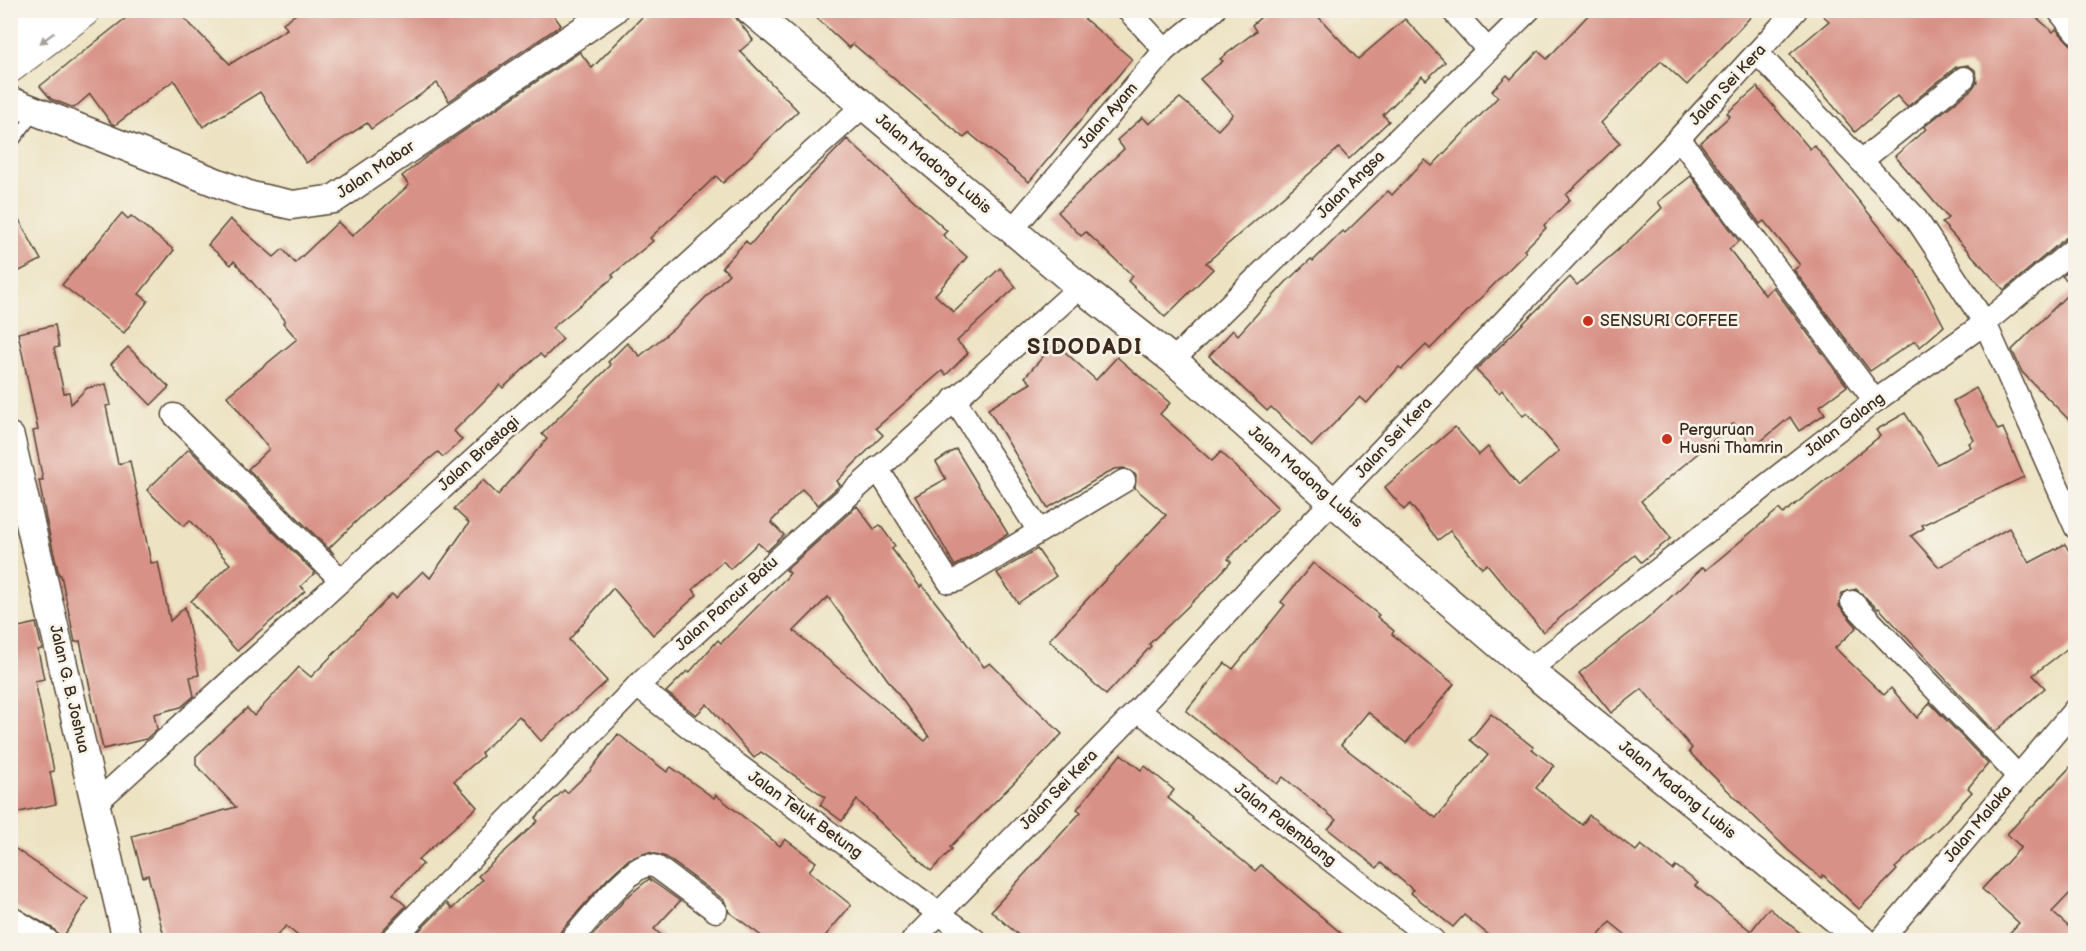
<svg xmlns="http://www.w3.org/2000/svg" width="2086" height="951" viewBox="0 0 2086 951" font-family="'Balsamiq Sans',sans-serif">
  <rect width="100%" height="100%" fill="#f7f3e8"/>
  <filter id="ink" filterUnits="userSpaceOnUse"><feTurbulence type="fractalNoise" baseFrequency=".0167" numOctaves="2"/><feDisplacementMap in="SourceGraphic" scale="12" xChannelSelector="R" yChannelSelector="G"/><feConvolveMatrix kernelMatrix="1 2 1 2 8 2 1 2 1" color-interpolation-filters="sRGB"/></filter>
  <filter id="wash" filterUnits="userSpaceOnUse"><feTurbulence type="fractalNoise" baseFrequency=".008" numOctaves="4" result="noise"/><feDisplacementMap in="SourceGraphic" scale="24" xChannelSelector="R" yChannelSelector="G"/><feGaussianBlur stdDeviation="1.35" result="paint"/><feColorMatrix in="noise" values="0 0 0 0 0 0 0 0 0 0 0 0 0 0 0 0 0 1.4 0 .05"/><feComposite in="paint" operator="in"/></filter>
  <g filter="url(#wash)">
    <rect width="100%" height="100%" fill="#ede3c3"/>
    <g id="blocks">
      <g fill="#d89186" fill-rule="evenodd">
        <path d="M136,10H176L230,64L287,29L283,23L302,10H550L561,25L449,101L437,83L371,129L367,123L306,163L260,92L203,127L174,80L115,125L111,123L90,94L74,108L51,99L40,86Z"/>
        <path d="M649,10H730L753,40L740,51L798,111L723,183L716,176L650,238L653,241L612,275L614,277L552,328L563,339L544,358L540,354L503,388L500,385L454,431L462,440L443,457L438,452L369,509L329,548L334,554L248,469L269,449L227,396L297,339L283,323L285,320L234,261L231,265L208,245L230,219L274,257L283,249L295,263L338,222L352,236L409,185L402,176L427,156L580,52L592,68Z"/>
        <path d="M808,10H1074L1132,59L1029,182L969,133L964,138L853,44L849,48Z"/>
        <path d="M1269,10H1312L1358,59L1405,19L1445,62L1426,80L1422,76L1383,115L1389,121L1349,159L1339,148L1206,263L1213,269L1165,317L1128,281L1133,276L1086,232L1081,236L1058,212L1124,149L1117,140L1143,117L1149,124L1180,98L1218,130L1233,114L1200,79L1223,61L1220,59L1256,31L1252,25Z"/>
        <path d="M1593,10H1757L1687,85L1661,61L1601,123L1620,143L1566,195L1570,200L1544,225L1546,228L1524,250L1526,252L1430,349L1426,345L1402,369L1399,367L1367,403L1360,397L1312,446L1271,407L1267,411L1209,356L1233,330L1238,335L1286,282L1311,259L1313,261L1343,231L1345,233L1388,191L1392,195L1425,160L1432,166L1498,97L1492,91L1507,75L1511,79L1538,51L1547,59Z"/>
        <path d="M1817,10H2028L2053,32L2056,29L2076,50V234L2067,237L2004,290L1942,223L1948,218L1895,156L1926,129L1924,127L1972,89L1977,82L1975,70L1968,65L1956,67L1907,107L1897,96L1855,132L1790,54L1829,21Z"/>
        <path d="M1757,87L1810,149L1814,145L1915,271L1944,326L1920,347L1915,341L1870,371L1794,270L1800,265L1764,221L1760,224L1700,143L1730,116L1727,113Z"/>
        <path d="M847,139L947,231L943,235L967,257L935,295L954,312L1000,268L1016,287L957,341L968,353L946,375L942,371L876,428L883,435L837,481L840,485L818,505L802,489L771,522L784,535L767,551L758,543L730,569L723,561L693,589L697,595L653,635L613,588L569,640L607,681L541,741L519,716L481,753L483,756L454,781L477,807L418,860L423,864L393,894L406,906L382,931L379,940H303L286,926L273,940H165L148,875L143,877L132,836L236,807L196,765V756L247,708L254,716L299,667L311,677L392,594L396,598L423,571L430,578L469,523L454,509L483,480L498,495L547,439L542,434L611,365L608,362L627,343L640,356L677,326L729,274L722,267L746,241L750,245L802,185Z"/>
        <path d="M1691,176L1739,241L1729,249L1765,295L1773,287L1847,386L1820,406L1825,414L1799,431L1790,417L1754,447L1734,423L1641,501L1671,538L1641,562L1635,555L1543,632L1487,564L1482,568L1450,531L1438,540L1410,504L1404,510L1385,487L1455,427L1479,455L1488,447L1519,486L1559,451L1527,413L1523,416L1502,390L1499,393L1476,370L1570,277L1577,285L1628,241L1662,208L1658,202Z"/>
        <path d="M10,203L41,260L10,276Z"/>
        <path d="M122,213L128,219L131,216L174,250L139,294L148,301L124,333L62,285Z"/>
        <path d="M2076,265V427L2022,372L2012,350L2075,287L2062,276Z"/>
        <path d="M55,325L59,347L54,348L64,393L69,392L71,404L87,388L106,384L111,405L106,406L118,464L130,461L151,563L158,562L170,621L185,607L199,675L190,677L194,696L181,707L154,714L157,729L146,739L103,749L80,641L75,642L61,575H59L46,519L39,480H43L33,431L38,430L18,333Z"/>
        <path d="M1055,343L1096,380L1117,357L1170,403L1160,414L1212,461L1221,452L1278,508L1228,559L1231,562L1207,588L1149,644L1151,646L1106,695L1049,640L1166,515L1135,488L1136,475L1124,468L1114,469L1048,508L988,409L1031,383L1025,377Z"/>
        <path d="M128,347L169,387L151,405L111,364Z"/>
        <path d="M1976,388L1998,430L2003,428L2024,477L1922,525L1924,528L1911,536L1939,567L2009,528L2029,563L2065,544L2076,564V642L2033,675L2045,688L1995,732L1879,608L1878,609L1856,589L1842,593L1839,606L1857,627L1835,648L1884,695L1891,688L1917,718L1930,703L1988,764L1968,788L1972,792L1942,825L1895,868L1897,870L1859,909L1823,875L1821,878L1788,850L1689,752L1692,748L1642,689L1611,713L1579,673L1645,621L1703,567L1706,570L1779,509L1783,514L1880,436L1876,430L1905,413L1937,464L1971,447L1969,443L1974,440L1953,401Z"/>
        <path d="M189,449L315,573L301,586L305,591L237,651L191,601L230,564L190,520L184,526L147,490Z"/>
        <path d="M956,449L1008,534L955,566L915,496L946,479L936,462Z"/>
        <path d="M857,506L874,529L880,525L895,546L892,549L920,587L922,585L941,609L984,667L990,663L1062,734L950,847L952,849L931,871L857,800L842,821L820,805L825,797L761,752L754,758L707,704L696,715L666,692L687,671L689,673L718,640L721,643L787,577L790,573L786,570ZM828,597L929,737L925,741L794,631Z"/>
        <path d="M1037,549L1056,576L1018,603L997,573Z"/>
        <path d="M1313,563L1379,615L1377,617L1394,631L1392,634L1454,684L1406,743L1368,712L1341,745L1436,818L1488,755L1470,740L1491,714L1533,747L1532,749L1554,766L1536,788L1582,825L1589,815L1636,851L1641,845L1673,870L1676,866L1698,883L1695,886L1751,931L1769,908L1809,940H1632L1610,922L1595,940H1495L1464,915L1453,927L1411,893L1413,890L1381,863L1377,868L1328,829L1336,820L1283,777L1277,784L1186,711L1225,663L1233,669L1285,605L1281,602Z"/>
        <path d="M36,623L42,649L38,650L44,679L35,681L54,771L50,772L56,804L10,814V629Z"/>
        <path d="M618,734L667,772L671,767L714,798L716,795L780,846L785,839L816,862L809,871L851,905L822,940H767L729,912L724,900L666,857L649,852L629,859L608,878L561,931L558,940H410L447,903L452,909L482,880L478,876L538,821L535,818L564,790L567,793L590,771Z"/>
        <path d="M1121,754L1141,770L1145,766L1174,790L1168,798L1193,818L1192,819L1255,871L1261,865L1349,940H1024L991,911L1081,812L1077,809Z"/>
        <path d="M2076,761V887L2052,912L2076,933V940H2003L2019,923L1982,889L2021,847L2007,834Z"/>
        <path d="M10,845L88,899L61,940L54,929L10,904Z"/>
        <path d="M649,879L680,901L654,929L667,940H589L627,897Z"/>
      </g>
    </g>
  </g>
  <g filter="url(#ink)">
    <use href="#blocks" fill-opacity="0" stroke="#564637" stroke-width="1.5"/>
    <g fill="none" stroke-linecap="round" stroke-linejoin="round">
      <defs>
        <path id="service" d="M10,146L35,113"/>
        <g id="minor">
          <path d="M1128,10L1165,50"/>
          <path d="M1452,10L1488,50"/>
          <path d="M2058,10L2076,32"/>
          <path d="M1757,53L1915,217L1985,323L2076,528"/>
          <path d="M1679,138L1875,401"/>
          <path d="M1861,161L1964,78"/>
          <path d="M1012,230L1165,50L1214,10"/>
          <path d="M1173,360L1529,10"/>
          <path d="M954,399L1039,531"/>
          <path d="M174,415L341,580"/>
          <path d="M877,468L949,582L958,580L1124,481"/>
          <path d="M1852,602L2018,776"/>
          <path d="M1529,670L1875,401L1985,323L2076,247"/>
          <path d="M637,686L735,763L975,940"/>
          <path d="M1138,710L1433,940"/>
          <path d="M96,803L863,106"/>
          <path d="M10,917L47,940"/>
          <path d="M392,940L637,686L1080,287"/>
          <path d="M571,940C585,925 627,870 645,866C649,865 654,866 658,868L716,911"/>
          <path d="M913,940L1138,710L1260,577L1679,138L1796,10"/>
          <path d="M1881,940L2076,708"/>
        </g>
        <g id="tertiary">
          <path d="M750,10L1080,287L1173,360L1333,502L1529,670L1862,940"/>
          <path d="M10,101L251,196L292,205L334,199L613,10"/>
          <path d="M10,437L127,940"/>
        </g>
        <g id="primary">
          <path d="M10,34L42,10"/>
          <path d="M10,66L84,10"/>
        </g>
      </defs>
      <use href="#service" stroke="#564637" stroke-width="13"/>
      <use href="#minor" stroke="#564637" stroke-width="25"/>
      <use href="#tertiary" stroke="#564637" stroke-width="31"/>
      <use href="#primary" stroke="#564637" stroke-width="35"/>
      <use href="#service" stroke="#fff" stroke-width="10"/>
      <use href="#minor" stroke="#fff" stroke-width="22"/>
      <use href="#tertiary" stroke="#fff" stroke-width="28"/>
      <use href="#primary" stroke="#fff" stroke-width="33"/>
    </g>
    <defs><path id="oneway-solid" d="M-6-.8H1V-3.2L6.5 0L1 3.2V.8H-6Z" transform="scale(1.5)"/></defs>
    <use fill="#a79f9a" href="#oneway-solid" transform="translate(47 38) rotate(143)"/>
  </g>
  <g fill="#c8321e" stroke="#f7f3e8" stroke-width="2">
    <circle cx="1588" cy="321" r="6"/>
    <circle cx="1667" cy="439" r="6"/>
  </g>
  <g text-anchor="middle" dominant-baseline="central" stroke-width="5" stroke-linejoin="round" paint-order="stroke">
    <g font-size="16" fill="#3b2a1e" stroke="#f7f3e8">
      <text transform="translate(1728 85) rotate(-47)">Jalan Sei Kera</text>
      <text transform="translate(1108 116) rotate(-49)">Jalan Ayam</text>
      <text transform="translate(933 164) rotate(40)">Jalan Madong Lubis</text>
      <text transform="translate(376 170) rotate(-34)">Jalan Mabar</text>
      <text transform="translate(1351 185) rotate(-45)">Jalan Angsa</text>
      <text transform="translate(1845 425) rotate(-37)">Jalan Galang</text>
      <text transform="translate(1394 438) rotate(-47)">Jalan Sei Kera</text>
      <text transform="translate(479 454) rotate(-42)">Jalan Brastagi</text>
      <text transform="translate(1305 477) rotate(41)">Jalan Madong Lubis</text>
      <text transform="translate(727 604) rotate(-42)">Jalan Pancur Batu</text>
      <text transform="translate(69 689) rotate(77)">Jalan G. B. Joshua</text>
      <text transform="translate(1059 790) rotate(-46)">Jalan Sei Kera</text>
      <text transform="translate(1677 790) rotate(39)">Jalan Madong Lubis</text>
      <text transform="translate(805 815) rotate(36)">Jalan Teluk Betung</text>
      <text transform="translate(1978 824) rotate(-50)">Jalan Malaka</text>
      <text transform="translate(1285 825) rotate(38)">Jalan Palembang</text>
    </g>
    <g font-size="16" fill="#3b2a1e" stroke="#f7f3e8" text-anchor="start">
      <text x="1600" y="321">SENSURI COFFEE</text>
      <text x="1679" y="430">Perguruan<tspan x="1679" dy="18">Husni Thamrin</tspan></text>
    </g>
    <g font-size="22" font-weight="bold" letter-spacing="1.5" fill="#3b2a1e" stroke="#f7f3e8">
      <text x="1085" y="347">SIDODADI</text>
    </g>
  </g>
  <rect width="2086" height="951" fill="none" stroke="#f7f3e8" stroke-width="36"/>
</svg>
